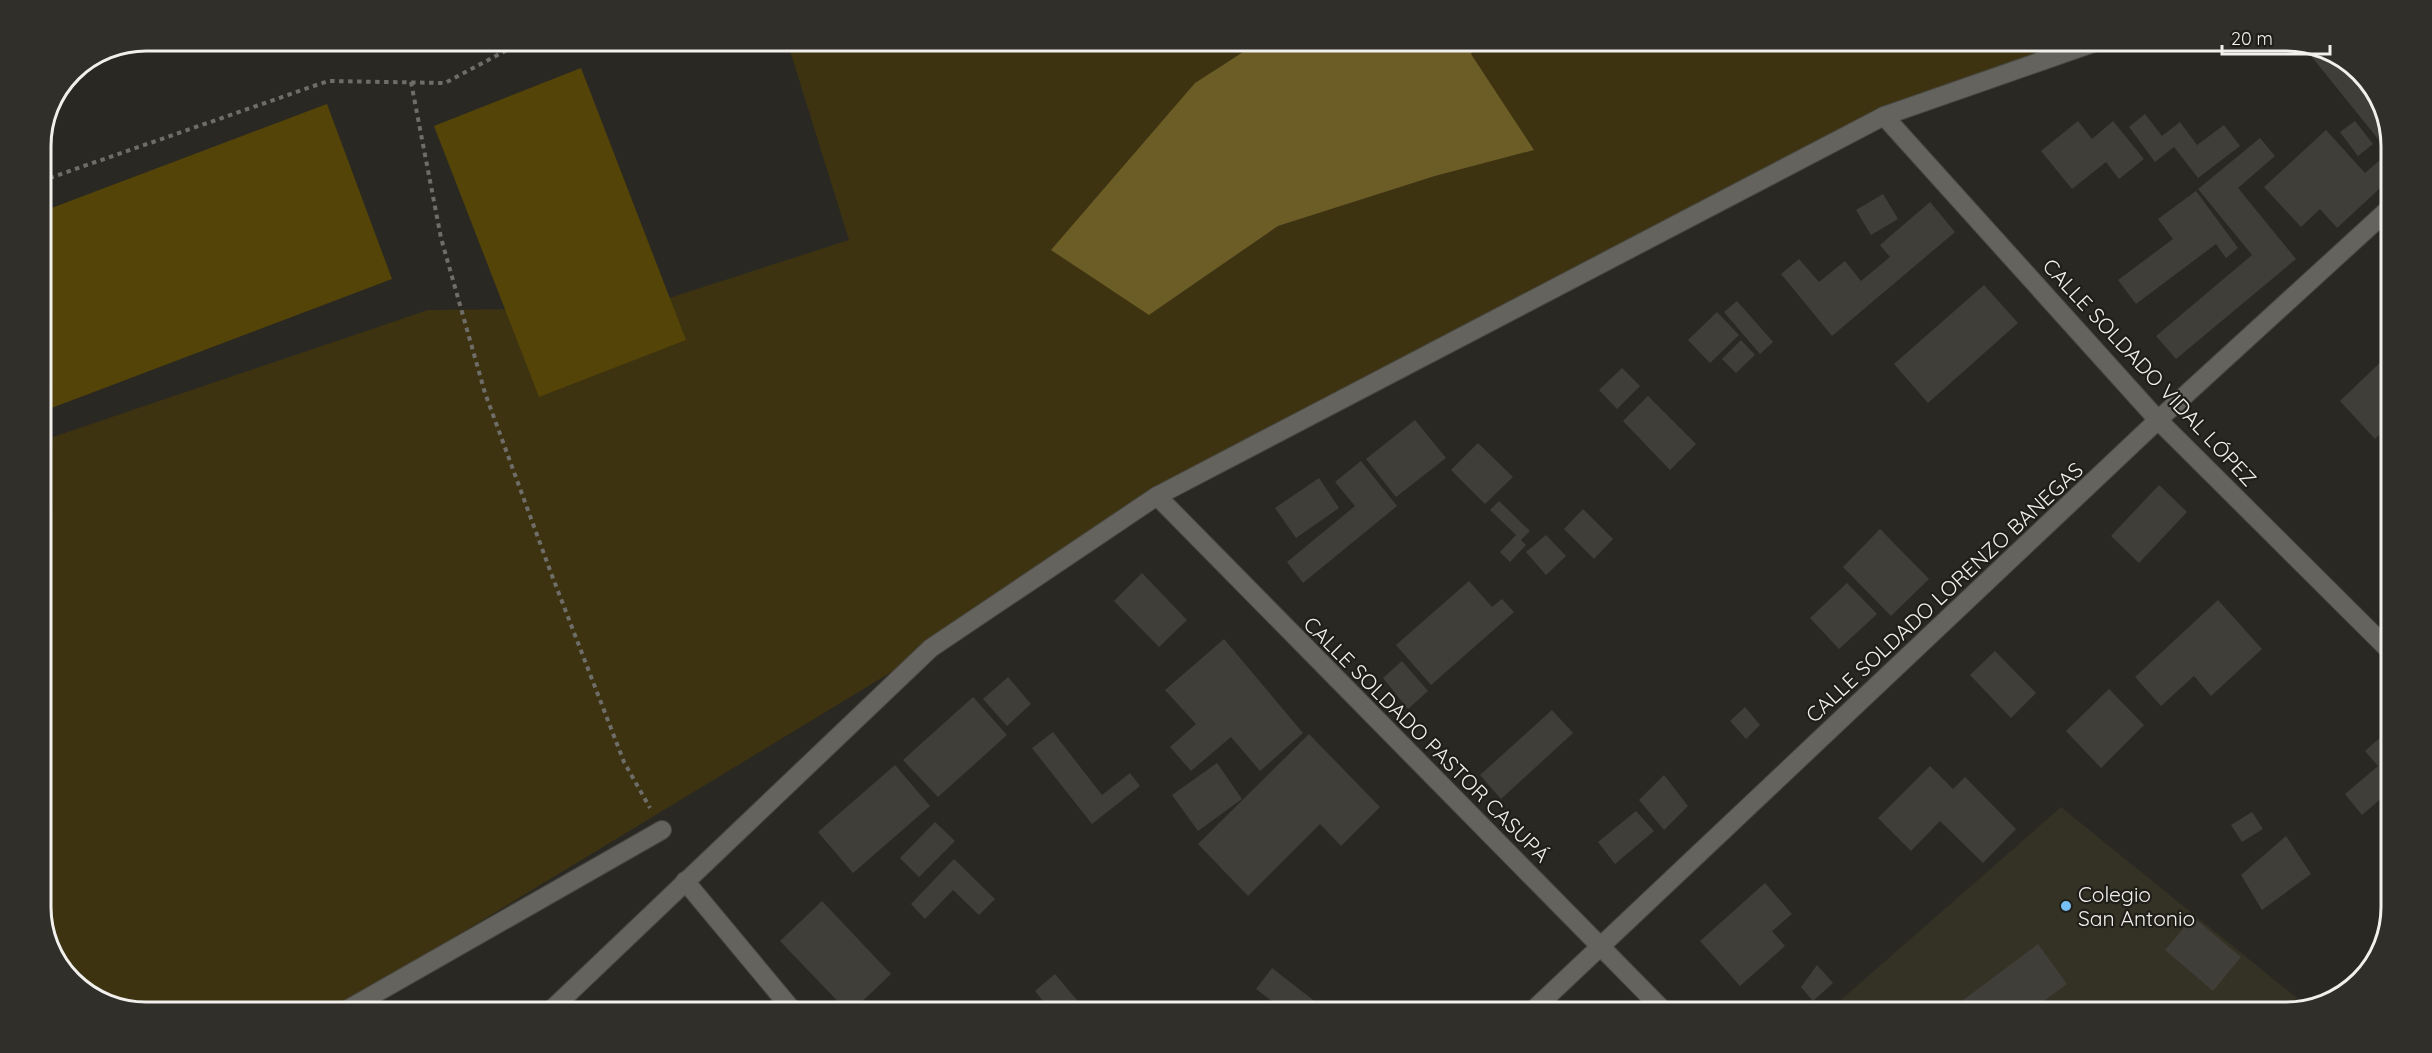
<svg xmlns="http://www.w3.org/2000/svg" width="2432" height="1053" viewBox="0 0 2432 1053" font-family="Quicksand,sans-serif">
  <rect width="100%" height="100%" fill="#2a2822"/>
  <path fill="#343125" d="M2061,807L2307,1006L2286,1012H1827Z"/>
  <path fill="#3d3311" d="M787,41H1260L1195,83L1149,315L1278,226L1435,176L1533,150L1471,54L1482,41H2099L1884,116L1157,496L931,648L331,1012H146L106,1005L62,971L41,914V441L428,310L638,308L849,240Z"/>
  <path fill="#6c5c25" d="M1260,41H1482L1471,54L1534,150L1435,176L1278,226L1149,315L1051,250L1195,83Z"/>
  <g fill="#544408">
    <path d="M581,68L686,340L539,397L434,126Z"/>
    <path d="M327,104L392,279L41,412V212Z"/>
  </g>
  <g fill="#403e38">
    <path d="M2305,44L2326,48L2370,82L2391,140V155L2303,46Z"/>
    <path d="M2145,114L2162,136L2180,122L2197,145L2224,125L2240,146L2198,178L2174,147L2155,162L2129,127Z"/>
    <path d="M2078,121L2092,139L2113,121L2144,159L2119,179L2106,162L2072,189L2041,151Z"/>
    <path d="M2355,121L2373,144L2358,156L2340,132Z"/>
    <path d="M2326,130L2365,173L2380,160L2391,172V178L2337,228L2320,209L2301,227L2264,187Z"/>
    <path d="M2260,138L2275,156L2238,188L2296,259L2176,359L2156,336L2252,255L2198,189Z"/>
    <path d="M2196,191L2238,248L2226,258L2216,244L2136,304L2118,280L2173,239L2158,219Z"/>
    <path d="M1883,194L1898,219L1871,235L1856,210Z"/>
    <path d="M1930,202L1955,232L1832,336L1781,274L1799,259L1819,282L1845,261L1861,281L1890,257L1880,245Z"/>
    <path d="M1984,285L2018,323L1928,403L1894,364Z"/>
    <path d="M1737,301L1773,342L1760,354L1724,312Z"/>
    <path d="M1717,312L1739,335L1710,363L1688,340Z"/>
    <path d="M1741,340L1755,355L1736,373L1722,359Z"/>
    <path d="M2388,355L2391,359V424L2375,439L2340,401Z"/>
    <path d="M1622,368L1640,386L1617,409L1599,390Z"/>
    <path d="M1648,396L1696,444L1670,470L1623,421Z"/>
    <path d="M1415,420L1446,458L1396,497L1366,459Z"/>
    <path d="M1478,443L1513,477L1485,504L1451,470Z"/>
    <path d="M1361,461L1397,506L1303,583L1287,562L1355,506L1335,482Z"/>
    <path d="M1319,478L1339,508L1296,538L1275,508Z"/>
    <path d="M2159,485L2187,512L2139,563L2111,536Z"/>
    <path d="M1499,501L1530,531L1521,540L1526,545L1510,562L1500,552L1516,535L1490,510Z"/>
    <path d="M1583,509L1613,539L1594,559L1564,529Z"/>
    <path d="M1880,529L1929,579L1891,616L1843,567Z"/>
    <path d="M1546,535L1566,556L1546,575L1526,552Z"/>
    <path d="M1142,573L1187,620L1159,647L1114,601Z"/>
    <path d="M1469,581L1492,607L1502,599L1514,612L1431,685L1396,645Z"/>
    <path d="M1847,583L1877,614L1839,649L1810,618Z"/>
    <path d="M2218,600L2262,649L2211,696L2194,676L2161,706L2135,677Z"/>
    <path d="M1224,639L1303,733L1260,771L1231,737L1191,771L1170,747L1196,724L1165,690Z"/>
    <path d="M1995,651L2036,693L2011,718L1970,675Z"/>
    <path d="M1402,661L1428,691L1408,709L1383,678Z"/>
    <path d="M1008,677L1031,704L1007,726L983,699Z"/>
    <path d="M2109,689L2144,725L2101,768L2066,731Z"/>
    <path d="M973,697L1007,735L938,797L903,760Z"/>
    <path d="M1745,707L1760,725L1746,739L1730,721Z"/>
    <path d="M1552,710L1573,733L1501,799L1480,775Z"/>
    <path d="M2391,728V790L2362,815L2345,794L2378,766L2365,751Z"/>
    <path d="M1053,732L1102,795L1130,773L1140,786L1092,824L1032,748Z"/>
    <path d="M1309,734L1380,807L1341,846L1320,824L1248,896L1198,844Z"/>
    <path d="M1217,763L1242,799L1198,831L1172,795Z"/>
    <path d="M895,765L930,806L853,873L818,832Z"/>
    <path d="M1930,766L1953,789L1965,777L2016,829L1983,863L1940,821L1911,851L1878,818Z"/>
    <path d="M1664,775L1688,806L1664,830L1639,800Z"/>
    <path d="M1636,811L1654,831L1615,864L1598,842Z"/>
    <path d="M2252,812L2263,829L2242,842L2231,825Z"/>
    <path d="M935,822L955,841L919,877L900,858Z"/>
    <path d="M2286,836L2311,874L2262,910L2241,875Z"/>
    <path d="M954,859L995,899L979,915L953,890L925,919L911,904Z"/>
    <path d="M1765,883L1792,914L1772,931L1785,946L1740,986L1700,941Z"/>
    <path d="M822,901L891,974L851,1012H848L780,941Z"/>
    <path d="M2193,917L2241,957L2213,991L2165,950Z"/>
    <path d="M2038,944L2067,984L2029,1012H1947Z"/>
    <path d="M1817,965L1833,983L1813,1001L1801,987Z"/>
    <path d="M1272,968L1322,1007L1317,1012H1286L1256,989Z"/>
    <path d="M1055,974L1087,1012H1052L1035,991Z"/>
  </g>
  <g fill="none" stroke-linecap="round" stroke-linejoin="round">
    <defs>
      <g id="minor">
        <path d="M1884,116L2158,420L2391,652"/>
        <path d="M1157,496L1665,1012"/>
        <path d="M685,881L794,1012"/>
        <path d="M343,1012L662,830"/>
        <path d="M549,1012L931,648L1157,496L1884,116L2099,41"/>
        <path d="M1531,1012L2158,420L2391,207"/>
      </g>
    </defs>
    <use href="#minor" stroke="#484742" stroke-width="20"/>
    <g stroke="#6e6d68" stroke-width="4" stroke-dasharray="4.5 4.5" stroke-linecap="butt">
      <path d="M411,82L441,238L485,393L551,573L624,762L650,808"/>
      <path d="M41,181L328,81L445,83L524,41"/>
    </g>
    <use href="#minor" stroke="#65635d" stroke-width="18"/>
  </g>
  <circle fill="#77bff7" stroke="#201e19" stroke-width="2" cx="2066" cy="906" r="6"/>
  <g text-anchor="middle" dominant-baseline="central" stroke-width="4.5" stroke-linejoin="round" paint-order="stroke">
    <g font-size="21" fill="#f1f0ed" stroke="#201e19">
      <text transform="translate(2150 372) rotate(47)">CALLE SOLDADO VIDAL LÓPEZ</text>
      <text transform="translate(1944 592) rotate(-43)">CALLE SOLDADO LORENZO BANEGAS</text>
      <text transform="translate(1427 739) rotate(45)">CALLE SOLDADO PASTOR CASUPÁ</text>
    </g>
    <g font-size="21" fill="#f1f0ed" stroke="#201e19" text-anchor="start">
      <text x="2078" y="894">Colegio<tspan x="2078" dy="24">San Antonio</tspan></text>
    </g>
  </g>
  <path d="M0 0H2432V1053H0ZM146 51H2286A95 95 0 0 1 2381 146V907A95 95 0 0 1 2286 1002H146A95 95 0 0 1 51 907V146A95 95 0 0 1 146 51Z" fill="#312f2a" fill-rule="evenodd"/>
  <path fill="none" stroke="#f1f0ed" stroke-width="3" d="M146 51H2286A95 95 0 0 1 2381 146V907A95 95 0 0 1 2286 1002H146A95 95 0 0 1 51 907V146A95 95 0 0 1 146 51Z"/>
  <path d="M2222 45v9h108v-9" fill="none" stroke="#f1f0ed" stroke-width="3"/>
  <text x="2231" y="45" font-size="18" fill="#f1f0ed" stroke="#201e19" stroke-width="4.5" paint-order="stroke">20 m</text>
</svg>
